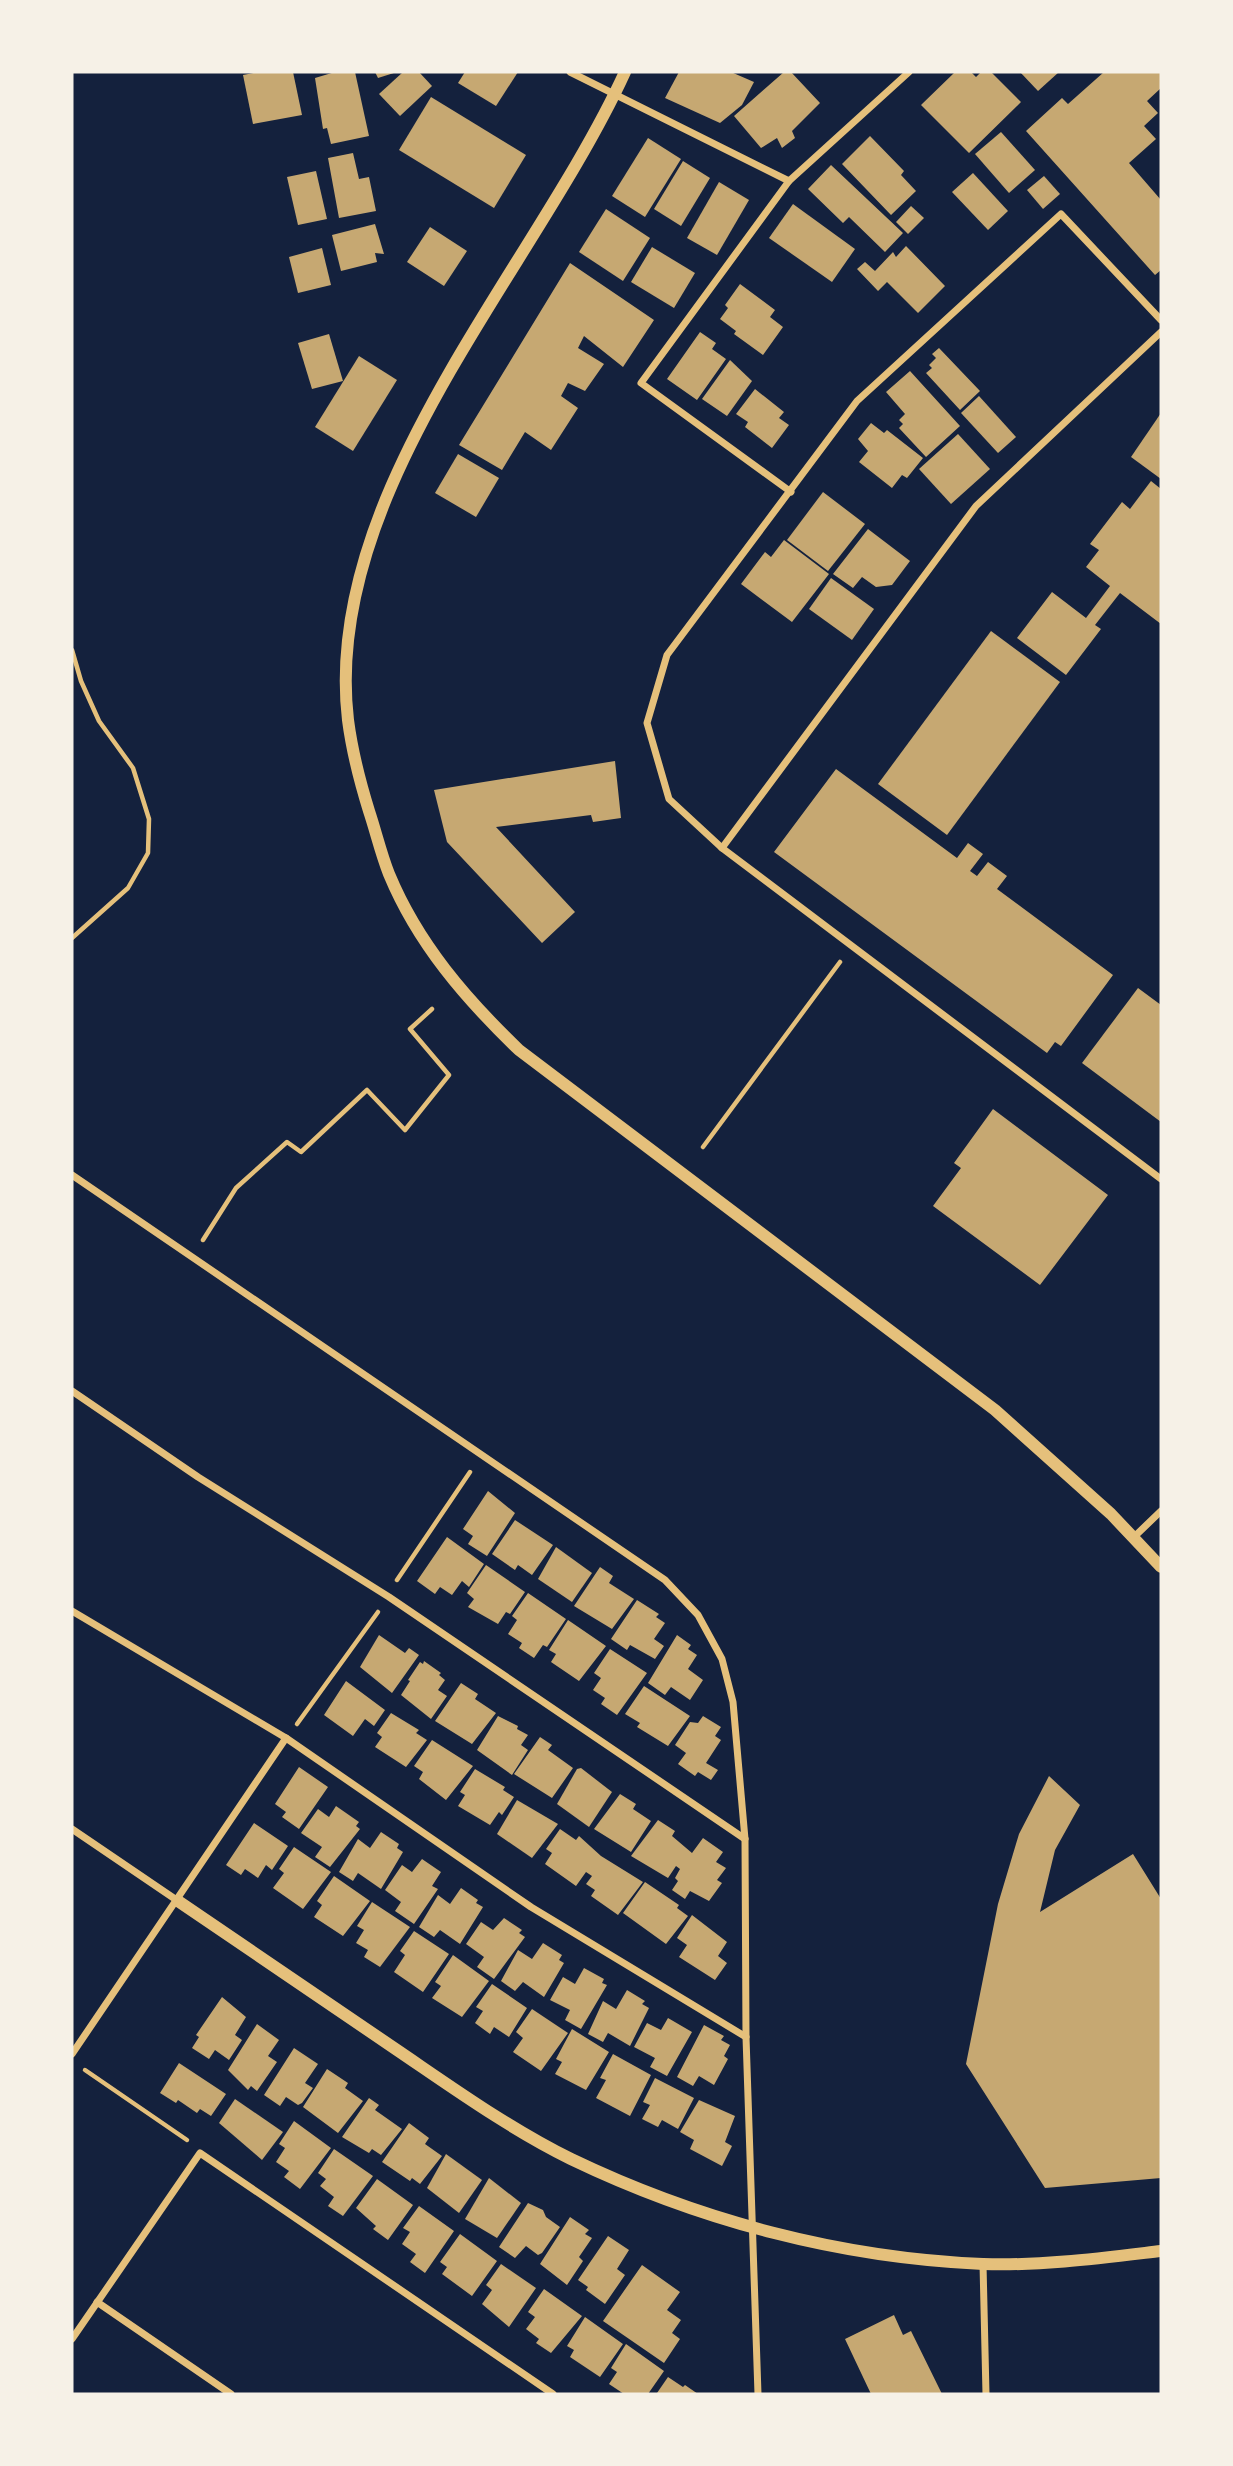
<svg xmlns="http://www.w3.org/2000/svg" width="1233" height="2466" viewBox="0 0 1233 2466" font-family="'Times New Roman',serif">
  <rect width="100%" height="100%" fill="#14213d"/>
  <g fill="#c6a872">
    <path d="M259,72H293L302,115L253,124L243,75Z"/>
    <path d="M335,72H355L369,136L331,144L327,128L323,129L315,78Z"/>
    <path d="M375,72H397L378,78Z"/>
    <path d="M403,72H419L432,86L400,116L379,94Z"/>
    <path d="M465,72H518L496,106L458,83Z"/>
    <path d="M679,72H731L754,82L742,105L720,123L665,98Z"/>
    <path d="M784,72H791L820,103L792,131L795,138L782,148L777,138L761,148L734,116Z"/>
    <path d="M955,72H971L976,77L981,72H991L1021,102L969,153L921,105Z"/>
    <path d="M1020,72H1059L1038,91Z"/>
    <path d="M1104,72H1161V88L1147,101L1158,113L1144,126L1156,139L1129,163L1161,200V270L1155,275L1026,131L1062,98L1068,104Z"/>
    <path d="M431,97L526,155L494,208L399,150Z"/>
    <path d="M1001,132L1035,170L1009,193L975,154Z"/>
    <path d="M870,136L904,171L901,175L916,191L891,215L842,164Z"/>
    <path d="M648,138L681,159L645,217L612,196Z"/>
    <path d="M353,153L359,179L369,177L376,211L339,218L328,158Z"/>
    <path d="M683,161L710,178L681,226L654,209Z"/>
    <path d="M831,165L903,233L885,252L849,217L843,223L808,189Z"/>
    <path d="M316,171L327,219L298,225L287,177Z"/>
    <path d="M973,173L1008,211L988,230L952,192Z"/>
    <path d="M1044,176L1060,194L1043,209L1027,190Z"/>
    <path d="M719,182L749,200L717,255L687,238Z"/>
    <path d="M793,204L855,249L832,282L769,238Z"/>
    <path d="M911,206L924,218L908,234L896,222Z"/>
    <path d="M606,209L650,238L623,281L579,252Z"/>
    <path d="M375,224L384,254L375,253L377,262L341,271L332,235Z"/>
    <path d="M430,227L467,251L444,286L407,262Z"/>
    <path d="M906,246L945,286L918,313L887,282L878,291L857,269L865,262L875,271L893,252L896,257Z"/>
    <path d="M652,247L695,273L674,308L631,282Z"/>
    <path d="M322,248L331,285L298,293L289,257Z"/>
    <path d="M570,263L654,320L623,367L584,336L578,348L604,364L585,391L568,383L561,396L578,408L551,450L525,432L502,470L459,445Z"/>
    <path d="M740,284L775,310L770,317L783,327L763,355L734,334L736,331L720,319L728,308L725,305Z"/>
    <path d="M700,332L716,343L712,349L726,359L697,400L667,379Z"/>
    <path d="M329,334L343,381L312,389L298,343Z"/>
    <path d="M939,348L980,391L960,410L926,373L932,368L929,365L936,358L932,354Z"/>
    <path d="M359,356L397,380L353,451L315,427Z"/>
    <path d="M730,360L752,381L727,416L702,399Z"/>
    <path d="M910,371L960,426L926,457L899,428L903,424L899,420L905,414L886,392Z"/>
    <path d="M755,389L784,412L779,418L789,425L772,448L745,427L748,422L736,414Z"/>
    <path d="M979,396L1016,437L998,453L961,413Z"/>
    <path d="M1161,413V479L1131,457Z"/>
    <path d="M871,423L884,433L887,430L923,458L907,478L902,475L892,488L859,462L868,451L858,439Z"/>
    <path d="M958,434L990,469L951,504L919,469Z"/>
    <path d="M458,454L499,478L476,517L435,493Z"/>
    <path d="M1151,481L1161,489V624L1120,593L1095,625L1101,629L1066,675L1017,638L1052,592L1086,618L1110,586L1086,567L1099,550L1090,544L1122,502L1130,509Z"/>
    <path d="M823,492L865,524L828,571L787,540Z"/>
    <path d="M868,529L910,561L892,585L876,587L862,577L853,588L833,574Z"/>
    <path d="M784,540L829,574L792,622L741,584L765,552L771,557Z"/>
    <path d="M831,578L874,609L852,640L809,609Z"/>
    <path d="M991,631L1060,682L947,835L878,784Z"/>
    <path d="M615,761L621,818L593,822L591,815L496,827L575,912L542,943L447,842L434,790Z"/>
    <path d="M836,769L957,858L968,843L983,854L970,871L977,876L988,862L1007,876L997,889L1113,975L1061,1046L1055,1042L1047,1053L774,852Z"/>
    <path d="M1138,988L1161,1005V1122L1082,1063Z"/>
    <path d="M993,1109L1108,1195L1040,1285L933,1206L961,1168L954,1163Z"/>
    <path d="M488,1491L515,1513L487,1556L468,1544L473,1536L463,1529Z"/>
    <path d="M515,1520L553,1545L532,1575L518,1565L515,1570L492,1554Z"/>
    <path d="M447,1537L484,1564L469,1587L462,1581L452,1595L440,1587L435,1594L417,1581Z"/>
    <path d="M556,1547L592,1573L572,1602L538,1579Z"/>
    <path d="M486,1565L525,1592L510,1614L506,1612L498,1624L468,1607L474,1599L467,1593Z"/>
    <path d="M600,1567L613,1576L609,1583L634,1599L612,1629L574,1606Z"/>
    <path d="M528,1593L566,1619L547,1647L543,1645L534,1658L519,1648L522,1643L508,1634L517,1620L512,1616Z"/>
    <path d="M637,1600L659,1614L656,1617L665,1623L654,1639L664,1646L655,1659L630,1645L627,1650L611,1639Z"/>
    <path d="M568,1620L606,1646L579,1681L551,1662L556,1654L549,1650Z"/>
    <path d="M379,1635L405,1653L409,1648L419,1655L392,1693L360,1667Z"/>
    <path d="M677,1635L691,1645L688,1649L697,1655L688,1669L703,1680L690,1700L671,1687L665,1695L648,1683Z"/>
    <path d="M610,1649L647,1673L617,1715L601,1704L605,1698L593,1690L601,1678L594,1673Z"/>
    <path d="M424,1661L441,1673L439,1675L445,1680L438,1690L447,1696L431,1719L401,1695L410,1681L408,1680L420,1662L423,1664Z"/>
    <path d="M346,1681L385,1710L374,1726L365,1719L353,1736L324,1715Z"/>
    <path d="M461,1683L478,1694L475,1699L496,1713L472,1744L435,1721Z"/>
    <path d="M644,1686L690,1716L668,1746L637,1727L640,1723L625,1714Z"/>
    <path d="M391,1713L419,1730L416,1733L427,1740L406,1767L375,1747L382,1737L377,1733Z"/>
    <path d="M498,1716L518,1726L517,1729L528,1735L521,1745L528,1750L512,1775L477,1750Z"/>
    <path d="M703,1716L721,1727L715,1736L721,1740L706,1763L718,1770L711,1780L698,1772L695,1776L678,1764L686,1753L675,1745L690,1722L698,1723Z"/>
    <path d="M540,1737L552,1745L548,1750L573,1768L552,1798L514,1774Z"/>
    <path d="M432,1740L473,1766L446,1800L419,1779L423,1772L414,1766Z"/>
    <path d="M299,1767L328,1787L299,1829L282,1817L286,1812L275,1804Z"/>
    <path d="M581,1768L612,1792L589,1827L557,1804L577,1769Z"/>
    <path d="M475,1769L505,1787L503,1790L514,1797L502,1815L499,1812L490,1825L458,1806L465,1795L460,1792Z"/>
    <path d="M1049,1776L1080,1805L1055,1850L1040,1912L1133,1854L1161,1899V2178L1045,2188L966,2064L998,1904L1019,1834Z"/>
    <path d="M620,1794L636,1804L633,1809L651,1821L631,1852L594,1829Z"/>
    <path d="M517,1800L558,1824L532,1858L497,1834Z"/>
    <path d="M336,1806L359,1822L356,1826L360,1829L330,1867L315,1857L322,1847L301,1833L318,1809L329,1817Z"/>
    <path d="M658,1820L675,1831L672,1836L692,1853L703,1838L723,1852L716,1862L726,1868L717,1880L722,1883L709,1901L690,1891L685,1899L672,1890L678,1881L675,1878L680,1869L676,1866L668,1878L631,1856Z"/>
    <path d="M254,1823L288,1846L272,1870L266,1865L258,1878L245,1869L241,1875L226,1865Z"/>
    <path d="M560,1829L576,1840L579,1836L601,1856L643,1882L618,1915L591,1896L595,1890L586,1884L592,1876L586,1872L576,1886L545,1864L552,1853L546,1849Z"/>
    <path d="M381,1832L399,1844L397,1848L403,1852L381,1889L358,1873L353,1881L339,1872L358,1839L370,1848Z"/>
    <path d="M294,1847L331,1872L303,1909L273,1888L284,1873L279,1869Z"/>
    <path d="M422,1859L441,1872L432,1886L438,1889L414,1924L395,1911L401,1902L385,1890L402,1865L412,1872Z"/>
    <path d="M334,1876L370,1901L343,1936L314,1917L322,1905L317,1901Z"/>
    <path d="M645,1882L679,1905L677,1908L688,1916L666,1944L623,1913Z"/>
    <path d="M461,1888L478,1900L476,1903L483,1907L460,1944L440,1930L434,1937L419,1927L438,1895L450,1904Z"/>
    <path d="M372,1902L410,1927L380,1967L364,1957L368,1950L356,1943L364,1930L357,1926Z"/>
    <path d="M692,1915L727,1942L718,1956L727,1963L715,1980L679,1957L687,1945L677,1938Z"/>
    <path d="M504,1918L522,1930L519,1933L525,1937L494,1979L477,1967L484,1957L466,1944L481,1922L493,1930Z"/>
    <path d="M414,1931L449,1954L423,1992L394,1972L405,1955L400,1951Z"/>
    <path d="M543,1943L562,1955L559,1960L564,1963L544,1997L523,1982L515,1991L501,1981L518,1950L532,1959Z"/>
    <path d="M453,1955L489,1981L462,2017L432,1998L441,1986L435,1982Z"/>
    <path d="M584,1968L604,1979L602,1983L607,1985L581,2029L565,2020L570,2010L550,2000L563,1977L575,1984Z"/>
    <path d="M492,1984L527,2008L509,2037L494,2027L490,2034L475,2023L483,2011L476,2007Z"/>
    <path d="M627,1990L645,2001L642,2004L649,2008L630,2046L608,2033L603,2042L588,2034L603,2001L616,2009Z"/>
    <path d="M222,1997L246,2017L235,2035L242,2040L229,2060L215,2050L209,2059L192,2048L199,2037L196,2035Z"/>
    <path d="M532,2009L568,2033L541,2071L513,2052L523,2038L516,2032Z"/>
    <path d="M668,2018L692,2032L667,2076L650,2067L655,2058L634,2047L647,2023L661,2030Z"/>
    <path d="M257,2024L279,2040L268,2056L277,2062L257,2091L251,2086L248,2090L228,2070Z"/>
    <path d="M704,2025L724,2036L721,2040L730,2045L724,2056L728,2059L714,2085L699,2076L693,2086L677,2077Z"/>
    <path d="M572,2029L609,2052L586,2090L555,2074L562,2062L556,2059Z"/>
    <path d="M294,2048L318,2064L305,2083L313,2088L302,2103L298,2105L286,2097L280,2106L264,2095Z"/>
    <path d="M613,2054L651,2075L630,2116L596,2098L606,2080L600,2078Z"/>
    <path d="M179,2063L226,2094L211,2116L200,2109L197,2113L178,2100L176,2103L160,2093Z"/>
    <path d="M327,2069L348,2083L345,2088L363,2101L338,2133L303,2107Z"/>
    <path d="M655,2078L694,2098L678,2129L662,2120L658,2127L642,2119L650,2105L643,2102Z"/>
    <path d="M369,2098L379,2105L375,2110L402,2129L381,2155L372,2149L369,2153L342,2137Z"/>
    <path d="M235,2099L283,2132L262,2160L219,2123Z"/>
    <path d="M699,2100L735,2116L725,2142L732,2146L722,2166L690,2149L694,2140L680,2132Z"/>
    <path d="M294,2121L331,2148L300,2189L284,2177L289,2171L276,2162L285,2148L279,2144Z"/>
    <path d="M409,2123L429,2138L425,2144L442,2156L420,2184L412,2178L410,2181L382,2162Z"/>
    <path d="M334,2149L373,2176L343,2216L328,2206L334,2197L320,2186L326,2179L318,2173Z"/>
    <path d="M446,2154L482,2180L459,2213L427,2188Z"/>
    <path d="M489,2178L521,2203L497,2238L465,2219Z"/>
    <path d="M377,2179L413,2205L388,2240L373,2229L376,2226L356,2208Z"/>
    <path d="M528,2203L543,2210L546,2217L560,2227L542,2253L538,2255L526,2246L515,2258L499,2247Z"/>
    <path d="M419,2206L454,2231L425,2273L410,2262L416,2254L402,2244L410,2232L403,2228Z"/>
    <path d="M570,2217L589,2230L585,2234L592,2238L579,2257L583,2261L567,2285L540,2264Z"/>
    <path d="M460,2234L497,2261L472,2296L442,2274L447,2267L440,2262Z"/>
    <path d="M608,2236L629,2250L617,2269L625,2275L605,2304L586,2290L588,2287L578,2280Z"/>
    <path d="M501,2264L536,2288L509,2327L482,2304L492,2290L486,2285Z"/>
    <path d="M642,2265L680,2292L667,2310L681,2320L672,2333L680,2339L664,2363L603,2321Z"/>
    <path d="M544,2289L582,2316L551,2353L536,2343L539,2339L526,2329L535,2317L528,2312Z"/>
    <path d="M894,2315L903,2335L911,2331L942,2394H871L845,2339Z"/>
    <path d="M585,2317L623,2344L600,2377L570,2357L574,2350L567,2346Z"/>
    <path d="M626,2344L664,2371L648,2394H624L609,2384L617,2372L611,2368Z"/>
    <path d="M668,2377L683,2387L685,2385L698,2394L657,2393Z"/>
  </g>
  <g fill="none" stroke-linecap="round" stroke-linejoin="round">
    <g stroke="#e5c07b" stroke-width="4.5">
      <path d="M72,650L81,681L99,721L133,768L149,819L148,853L128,888L72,938"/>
      <path d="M703,1147L840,962"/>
      <path d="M203,1240L236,1188L287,1142L301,1152L367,1090L405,1130L449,1075L410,1029L432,1009"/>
      <path d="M397,1580L470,1472"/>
      <path d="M297,1724L378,1612"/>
      <path d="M85,2070L187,2140"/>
    </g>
    <g stroke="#e5c07b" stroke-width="7">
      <path d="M570,72L789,181L909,72"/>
      <path d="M789,181L641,383L791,492"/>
      <path d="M1161,320L1061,214L857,401L667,655L647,723L669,799L722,848L1161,1179"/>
      <path d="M722,848L976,506L1161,332"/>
      <path d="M72,1175L665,1580L698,1615L722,1659L733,1702L745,1839L746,2037L758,2394"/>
      <path d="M72,1391L198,1477L389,1597L745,1839"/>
      <path d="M1134,1537L1161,1511"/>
      <path d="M72,1611L286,1738L531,1907L746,2037"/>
      <path d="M72,1829L178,1901"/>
      <path d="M72,2054L286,1738"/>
      <path d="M983,2264L986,2394"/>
      <path d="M97,2302L231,2394"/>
      <path d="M72,2339L200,2153L553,2394"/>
    </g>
    <g stroke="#e5c07b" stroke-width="12">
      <path d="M625,72C535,269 321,492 348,720C352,751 360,782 369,811C376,832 381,854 389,874C418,944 466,999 519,1050L995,1410L1111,1514L1161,1567"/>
      <path d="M178,1901C251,1950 324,2000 397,2050C453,2088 510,2129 571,2159C700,2221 841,2258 983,2264C1043,2266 1102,2258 1161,2251"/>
    </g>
  </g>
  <rect width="1233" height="2466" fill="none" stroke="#f6f1e7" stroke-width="147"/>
</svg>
